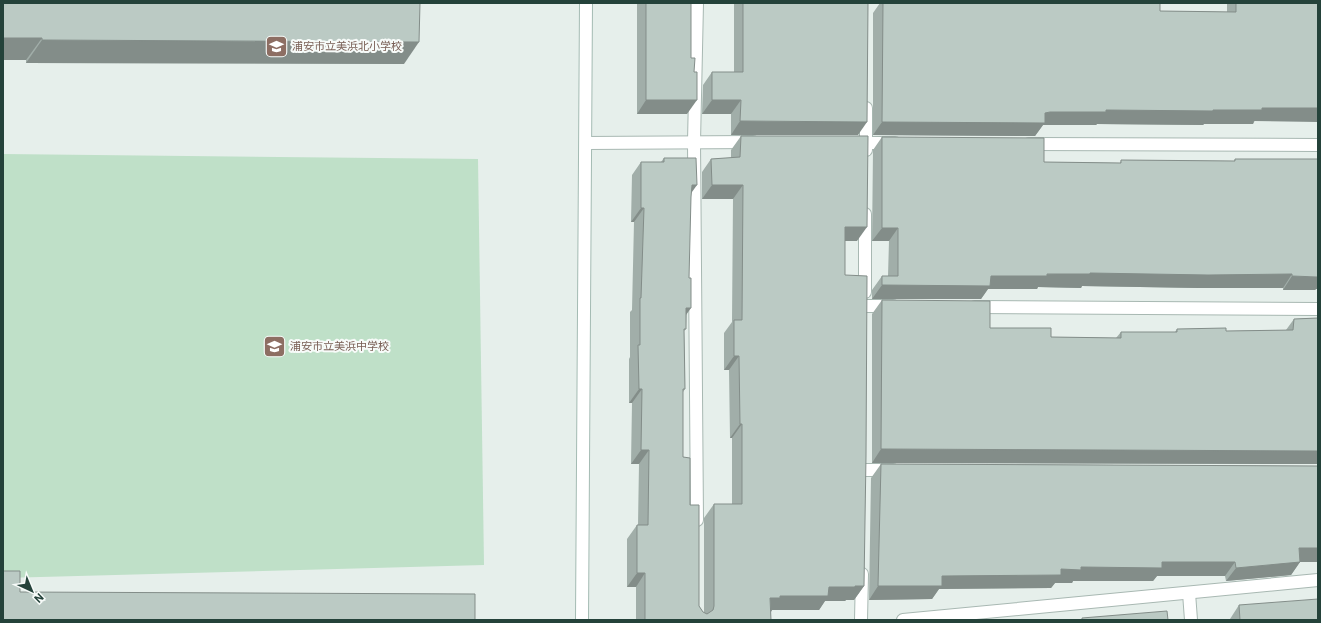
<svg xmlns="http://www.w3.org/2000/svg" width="1321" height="623" viewBox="0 0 1321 623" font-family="Roboto,'Noto Sans JP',sans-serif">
  <rect width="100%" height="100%" fill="#e6efeb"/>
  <path fill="#bfe0c8" d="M3,154L478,159L484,565L3,578Z"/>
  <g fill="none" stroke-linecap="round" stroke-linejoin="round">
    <defs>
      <g id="street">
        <path d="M586,143L753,142"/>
        <path d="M851,143H895"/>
        <path d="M1029,144L1318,145"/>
        <path d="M866,150V108"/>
        <path d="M865,292V214"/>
        <path d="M865,306H893"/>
        <path d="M975,307L1318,309"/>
        <path d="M864,470H893"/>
        <path d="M697,520L694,142L697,3"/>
        <path d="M1189,593L1191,620"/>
        <path d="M861,620L862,574"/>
        <path d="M903,620L1318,580"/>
      </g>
      <path id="secondary" d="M582,620L586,3"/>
    </defs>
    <use href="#street" stroke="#a8b8b2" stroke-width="14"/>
    <use href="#secondary" stroke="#a4bbb3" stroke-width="14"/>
    <use href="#street" stroke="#fff" stroke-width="12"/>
    <use href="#secondary" stroke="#fff" stroke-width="12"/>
  </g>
  <g fill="#a1aea9">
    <path d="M3,3L404,64L26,63V60Z"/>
    <path d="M637,3H691L687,114H637Z"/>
    <path d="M734,3H868L858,135H731V114H702L703,85L712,72H734Z"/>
    <path d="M880,3H1160V11L1227,12V3H1318L1253,124H1204L1203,125L1097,124L1096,125H1043L1035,136L873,135V13Z"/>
    <path d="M741,136L857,241H845V275L864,586L854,600H846L845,601H825L819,610H772L771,611V620H636V587H627V539L637,525H638L639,464H631L632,403H629V359L630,357V312L632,310L634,222H631L632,175L641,162H661L664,158L691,192L686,329L684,331L685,389L683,392V457L690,505L699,606L703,612L704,613V518L714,504H732V438H730L729,370H724V333L732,322L733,199H702V172L711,159L731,158V150Z"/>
    <path d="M882,137L1044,162L1120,163L1121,160L1234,161L1235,159L1316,289L1315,290H1283V288H1198L1082,286L1081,288L1038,287L1037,289H988L981,299H872V290L882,276H888L889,241H872L873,150Z"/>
    <path d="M882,300L990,328L1051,337L1116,338L1121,332H1175L1177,329L1226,331L1286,330L1294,319L1318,318V464L872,463V314Z"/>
    <path d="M881,464L1318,466V562H1300L1291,575L1226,581L1225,576H1157L1153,581H1073L1072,583H1055L1051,588L939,589L932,599L869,600L871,478Z"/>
    <path d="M1239,605L1318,620H1230V619Z"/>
  </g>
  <g fill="#838d89">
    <path d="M3,38H42L26,60H3Z"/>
    <path d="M42,40L419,42L404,64L26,63Z"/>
    <path d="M646,100H697L687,114H637Z"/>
    <path d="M712,100H741L731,114H702Z"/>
    <path d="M1262,108H1318V122L1254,121L1253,124H1204L1203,125L1097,124L1096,125H1043L1035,136L873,135L882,122L1045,113L1050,112L1106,110H1213Z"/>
    <path d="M740,121L867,122L858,135H731Z"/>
    <path d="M692,185H697L687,199Z"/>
    <path d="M712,185H743L733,199H702Z"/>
    <path d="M641,208H644L634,222H631Z"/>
    <path d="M845,227H867L857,241H835Z"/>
    <path d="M882,228H898L889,241H872Z"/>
    <path d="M1090,273L1292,274L1283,288H1198L1082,286L1081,288L1038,287L1037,289H988L981,299H872L882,285L991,276Z"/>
    <path d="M1292,276L1318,277V289H1316L1315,290H1283Z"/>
    <path d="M686,308H691L681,322Z"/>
    <path d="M734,356H739L729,370H724Z"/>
    <path d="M639,389H642L632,403H629Z"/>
    <path d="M740,424H742L732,438H730Z"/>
    <path d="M881,449L1318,451V464L872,463Z"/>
    <path d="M641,450H649L639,464H631Z"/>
    <path d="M1299,548H1318V562H1300L1291,575L1226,581L1236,568Z"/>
    <path d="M1162,562H1235L1225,576H1157L1153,581H1073L1072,583H1055L1051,588L939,589L932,599L869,600L878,586L942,576L1061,569L1081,567Z"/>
    <path d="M637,573H645L636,587H627Z"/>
    <path d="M855,586H864L854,600H846L845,601H825L819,610H772L771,612L770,598L829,587Z"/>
  </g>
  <g fill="#bbcac4" stroke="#838d89">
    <path d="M3,3H420L419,42L42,40V38H3Z"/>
    <path d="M646,3H691V58H695L694,72H697V100H646Z"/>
    <path d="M743,3H868L867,122L740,121L741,100H712V72H743Z"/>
    <path d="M883,3H1160V11L1236,12V3H1318V108H1262V110H1213V111L1106,110V112H1050L1045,113V123L882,122Z"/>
    <path d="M741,136H868L867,227H845V275L867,276L866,456L864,586H855V587H829L828,596H780V598H770L771,620H645V573H637V525H648L649,450H641L642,389H639L638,345H640V298H641L644,208H641V162H664V158H696L697,185H692L691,197L689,278H691V308H686V329H684L685,389H683V457L690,458V505H699V606L703,612L707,614L713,610L714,606V504H742V424H740L739,356H734V320H742L743,185H712L711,159L740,157Z"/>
    <path d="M882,137L1044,138V162L1121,163V160L1235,161V159H1318V277L1292,276V274L1208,275L1090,273V274H1047V276H991L990,286L882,285V276H898V228H882Z"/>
    <path d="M882,300L990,301V328H1051V337L1121,338V332H1177V329L1226,328V331L1293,330L1294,319L1318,318V451L881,449Z"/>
    <path d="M881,464L1318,466V548H1299L1300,562L1236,568L1235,562H1162V568L1081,567V570L1061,569V575L942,576V586H878Z"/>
    <path d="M3,571H20V592L475,594V620H3Z"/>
    <path d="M1318,599V620H1240L1239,605Z"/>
    <path d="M1167,611L1168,620H1082V618Z"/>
  </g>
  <defs>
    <symbol id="school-square" viewBox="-11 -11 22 22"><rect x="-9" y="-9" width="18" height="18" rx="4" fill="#8d6e63" stroke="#f7fbf9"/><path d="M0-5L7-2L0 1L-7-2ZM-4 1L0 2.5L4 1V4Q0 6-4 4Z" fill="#fff"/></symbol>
  </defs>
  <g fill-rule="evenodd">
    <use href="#school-square" x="264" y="34" width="25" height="25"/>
    <use href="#school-square" x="262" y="334" width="25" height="25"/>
  </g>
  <g text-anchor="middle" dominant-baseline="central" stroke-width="4" stroke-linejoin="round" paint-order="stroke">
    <g font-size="11" fill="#785e54" stroke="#f7fbf9" text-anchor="start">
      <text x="292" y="46">浦安市立美浜北小学校</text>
      <text x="290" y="346">浦安市立美浜中学校</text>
    </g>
  </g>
  <rect width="1321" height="623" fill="none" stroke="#24423a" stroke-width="8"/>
  <g transform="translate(32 591) rotate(136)" stroke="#f7fbf9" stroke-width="3" paint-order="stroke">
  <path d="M0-3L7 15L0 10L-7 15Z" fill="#24423a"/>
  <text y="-6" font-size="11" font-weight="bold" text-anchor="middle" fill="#24423a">N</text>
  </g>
</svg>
